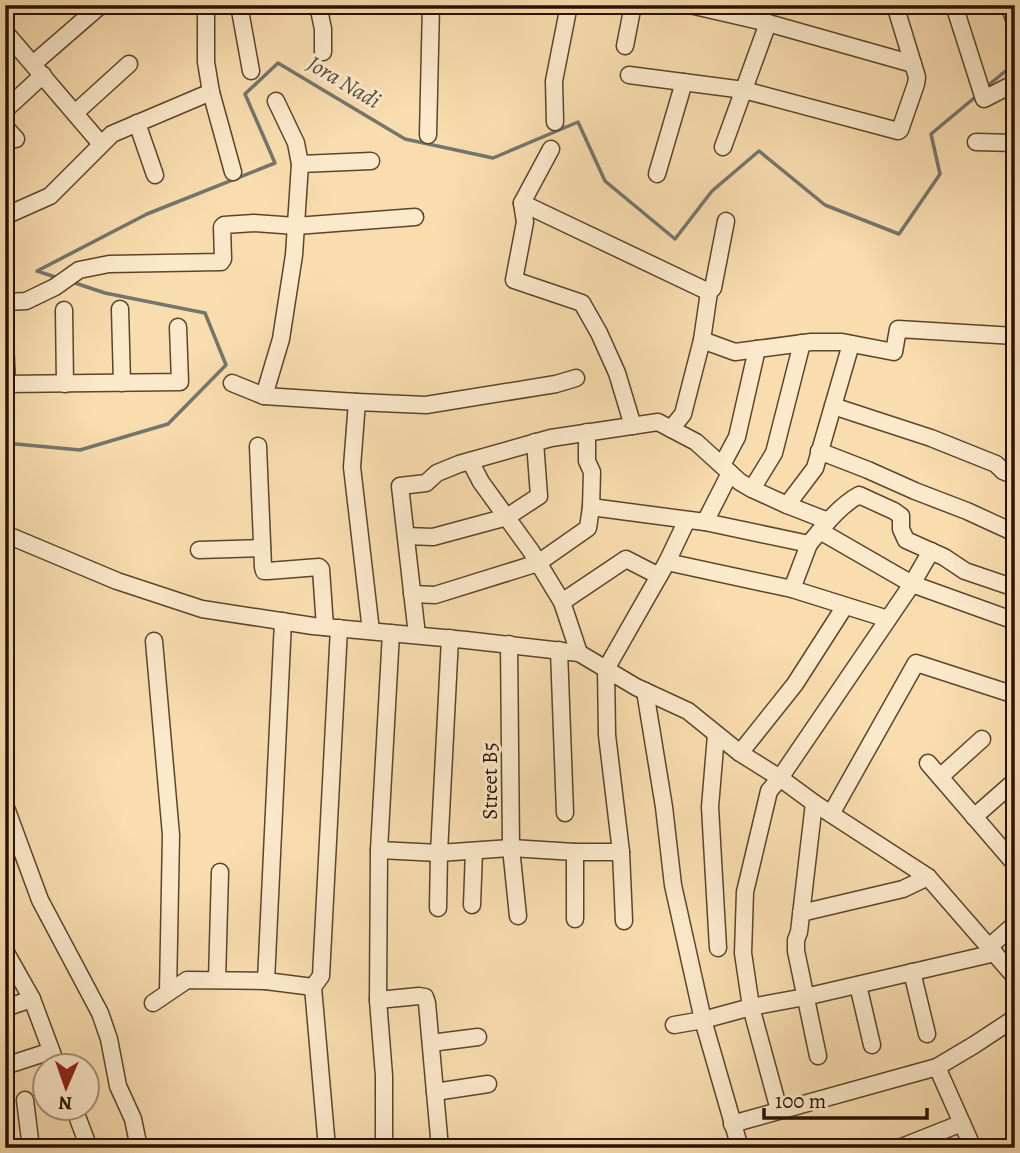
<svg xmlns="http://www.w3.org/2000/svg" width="1020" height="1153" viewBox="0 0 1020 1153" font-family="Alegreya,serif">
  <rect width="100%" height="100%" fill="#f9ddaf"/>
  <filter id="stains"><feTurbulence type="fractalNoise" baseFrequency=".00286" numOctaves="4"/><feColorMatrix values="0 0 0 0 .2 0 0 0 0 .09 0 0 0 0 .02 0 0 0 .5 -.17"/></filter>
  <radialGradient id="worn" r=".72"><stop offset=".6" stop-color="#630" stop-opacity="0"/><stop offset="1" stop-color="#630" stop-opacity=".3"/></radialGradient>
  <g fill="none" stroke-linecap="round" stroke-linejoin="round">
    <g stroke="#73766e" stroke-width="3.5">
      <path d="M984,89L1015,63"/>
      <path d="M58,278L37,271L147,214L275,163L245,94L278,63L405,139L493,158L578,122L605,181L675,239L712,191L759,151L825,205L899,234L940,174L931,134L979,94"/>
      <path d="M5,443L80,450L168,424L226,365L205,313L105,293L72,282"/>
    </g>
    <defs>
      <g id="minor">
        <path d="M206,5V62L211,92L233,172"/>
        <path d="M239,5L251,71"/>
        <path d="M318,5L323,29V52"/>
        <path d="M690,5L768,23L913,64"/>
        <path d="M954,5L984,99L1015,83"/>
        <path d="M1009,5L1015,22"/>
        <path d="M5,32L101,144"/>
        <path d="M625,46L633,5"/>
        <path d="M33,64L101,5"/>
        <path d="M629,75L744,90L898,131L900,130L916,84L917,77L895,5"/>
        <path d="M5,110L43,75"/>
        <path d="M75,113L129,64"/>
        <path d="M555,122L554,81L569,5"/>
        <path d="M137,123L155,175"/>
        <path d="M5,127L16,139"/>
        <path d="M428,135L431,5"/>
        <path d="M976,142L1015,143"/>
        <path d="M723,147L768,23"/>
        <path d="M551,149L522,203L709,292"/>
        <path d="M300,164L371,161"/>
        <path d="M657,174L684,82"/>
        <path d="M522,203L525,222L514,280L582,303L599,333L617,373L633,426"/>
        <path d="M5,216L50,196L112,134L211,92"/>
        <path d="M5,302L26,301L55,287L79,270L109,264L221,262L223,259L222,227L224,225L254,223L296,226L415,217"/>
        <path d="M120,309L122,383"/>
        <path d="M64,310L65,384"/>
        <path d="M702,340L735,352L811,342H842L894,352L898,329L1015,336"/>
        <path d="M5,343L7,384"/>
        <path d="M232,383L264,396L357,402"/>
        <path d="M5,384L180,382L178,327"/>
        <path d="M264,396L281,339L294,255L300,164L296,143L276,101"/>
        <path d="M833,406L931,438L996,464L1003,471L1015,476"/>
        <path d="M671,429L683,414L702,340L709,292L713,288L726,221"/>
        <path d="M587,432V461L592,472L591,507L705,522L730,473"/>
        <path d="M258,446L263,567L264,571H268L319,567L321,569L325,627"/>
        <path d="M819,451L868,470L915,491L967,511L1015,533"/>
        <path d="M470,461L481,482L531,551L562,602L579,653"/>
        <path d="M722,465L737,437L757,349"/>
        <path d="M752,489L774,453L802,343"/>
        <path d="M787,505L815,468L851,344"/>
        <path d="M687,520L667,562L792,589L809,544"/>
        <path d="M705,522L809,544C824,526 839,506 859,495L894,511L901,516V529L906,540L944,557L965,571L1015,588"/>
        <path d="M820,531L912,584L1015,621"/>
        <path d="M5,534L117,581L202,609L313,626L466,640L579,653L636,687L688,711L740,753L780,778L814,803L928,877L1015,977"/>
        <path d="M406,536L433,537L507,517L539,496L535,442"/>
        <path d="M199,550L262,548"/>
        <path d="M792,589L888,619"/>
        <path d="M412,594L435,595L538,563L588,528L591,507"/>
        <path d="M562,602L626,559L659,576"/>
        <path d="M371,631L352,467L357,402L426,405L556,384L576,378"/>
        <path d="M417,635L400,486L426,483L437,473L459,464L551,438L658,422L696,442L740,482L752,489L787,505L828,521"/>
        <path d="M154,641L171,835L168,992"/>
        <path d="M509,644L511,848L518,916"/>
        <path d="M559,650L565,813"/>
        <path d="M645,691L664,807L673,885L703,1020L740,1148"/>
        <path d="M716,735L710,807L718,948"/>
        <path d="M740,753L795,684L845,606"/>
        <path d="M928,763L1015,864"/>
        <path d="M940,777L982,739"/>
        <path d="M814,803L799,932L796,940V951L818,1056"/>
        <path d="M5,805L40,900L100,1013L109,1039L118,1086L133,1119L139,1148"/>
        <path d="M831,814L916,663L1015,695"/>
        <path d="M974,817L1015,781"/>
        <path d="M379,850L439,853L511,848L575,852"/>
        <path d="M621,852L624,921"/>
        <path d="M472,905L474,851"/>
        <path d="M438,908L439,853L450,638"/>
        <path d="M801,913L903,889L928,877"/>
        <path d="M575,919V852H621L607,735L606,669L667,562"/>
        <path d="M989,947L1015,924"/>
        <path d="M5,951L32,999L57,1066"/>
        <path d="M912,972L927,1034"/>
        <path d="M217,980L220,872"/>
        <path d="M266,981L313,987"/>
        <path d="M858,985L872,1045"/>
        <path d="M378,1000L419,996L425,997L427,1003L440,1148"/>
        <path d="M153,1003L187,980L266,981L283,621"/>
        <path d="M5,1008L32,999"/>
        <path d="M674,1025L703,1020L751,1007L805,997L995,953"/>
        <path d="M431,1043L478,1037"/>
        <path d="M5,1066L51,1051"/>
        <path d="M937,1067L973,1148"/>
        <path d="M435,1092L488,1084"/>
        <path d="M25,1100L31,1148"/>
        <path d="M74,1108L89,1148"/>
        <path d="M779,1110L751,1007L743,953L745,892L769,791L780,778L912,584L931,551"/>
        <path d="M732,1124L937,1067L974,1045L1015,1018"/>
        <path d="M327,1148L313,987L321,976L339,628"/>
        <path d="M384,1148V1076L378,1000L379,850L391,633"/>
        <path d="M899,1148L962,1123"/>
      </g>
    </defs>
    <use href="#minor" stroke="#5c452c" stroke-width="19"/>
    <use href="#minor" stroke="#fbe9cb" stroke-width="16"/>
  </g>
  <g text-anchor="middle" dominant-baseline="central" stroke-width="6" stroke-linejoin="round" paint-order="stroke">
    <g font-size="21" fill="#271200" stroke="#fbe9cb">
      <text transform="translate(490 781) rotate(-90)">Street B5</text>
    </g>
    <g font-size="23" font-style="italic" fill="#534c40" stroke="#fbe9cb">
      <text transform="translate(344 82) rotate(31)">Jora Nadi</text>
    </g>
  </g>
  <rect width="1020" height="1153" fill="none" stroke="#f9ddaf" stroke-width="28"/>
  <rect x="7" y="7" width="1006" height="1139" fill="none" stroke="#271200" stroke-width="3.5"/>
  <rect x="14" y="14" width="992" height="1125" fill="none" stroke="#271200" stroke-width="2"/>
  <g transform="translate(66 1087) rotate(182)"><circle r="33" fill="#fbe9cb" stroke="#a6937a" stroke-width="2"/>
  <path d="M0-5L12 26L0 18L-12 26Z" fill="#8f2418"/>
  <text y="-10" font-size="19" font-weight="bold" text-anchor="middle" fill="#271200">N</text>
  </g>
  <path d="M764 1108v10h163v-10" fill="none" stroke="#271200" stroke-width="3.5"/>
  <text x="775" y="1108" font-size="21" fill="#271200" stroke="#fbe9cb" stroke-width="5" paint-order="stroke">100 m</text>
  <rect width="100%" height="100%" filter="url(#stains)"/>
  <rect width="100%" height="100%" fill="url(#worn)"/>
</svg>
